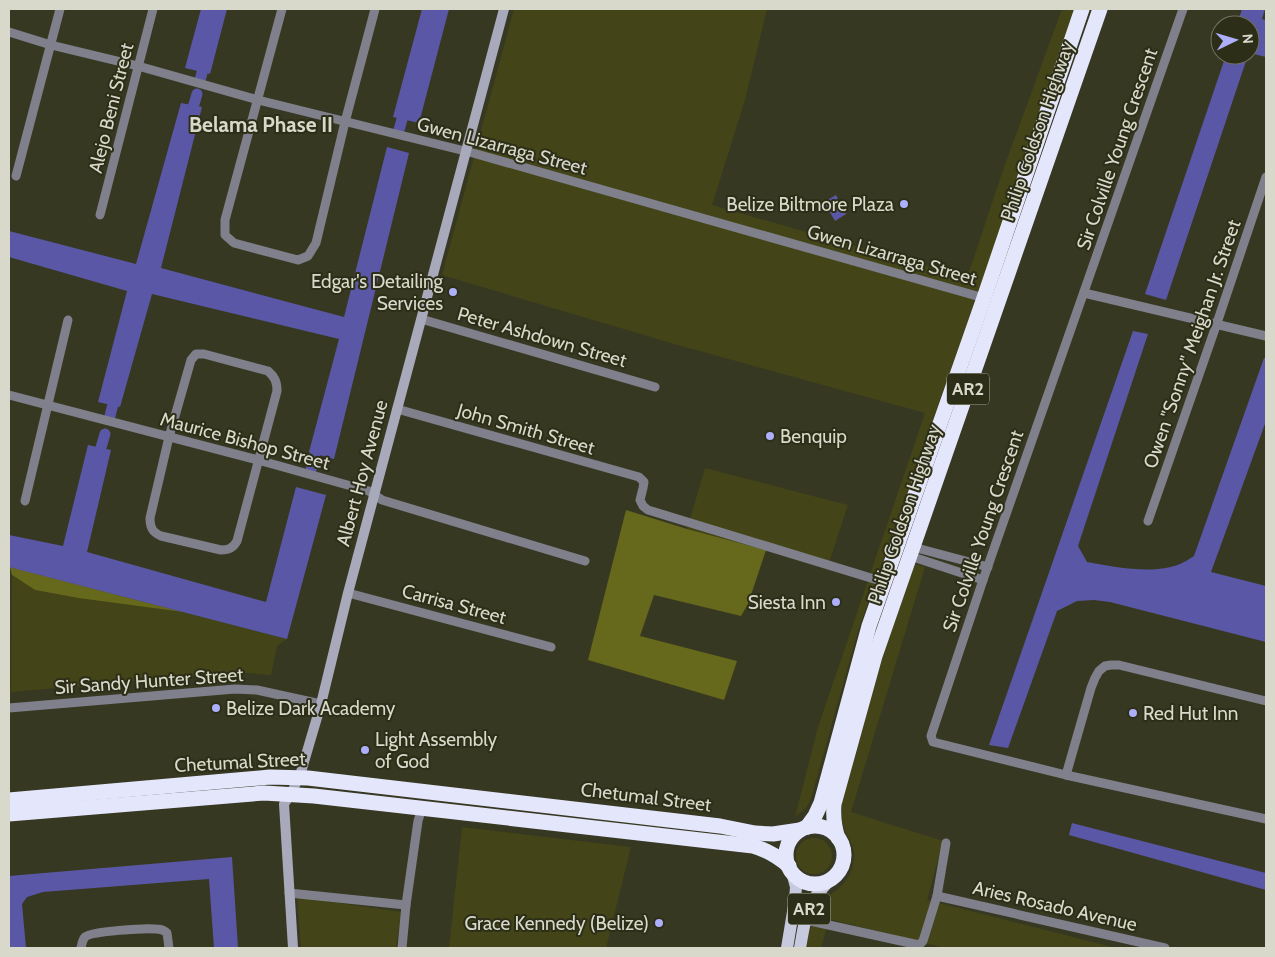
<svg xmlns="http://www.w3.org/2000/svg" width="1275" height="957" viewBox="0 0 1275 957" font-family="Cabin,sans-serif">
  <rect width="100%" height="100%" fill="#373822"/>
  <g fill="#434417">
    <path d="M514,9H767L745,100L712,205L967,278L1003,170L1062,9H1077L964,332L858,631L811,799L806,808L795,817L818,727L925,413L674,344L442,275Z"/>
    <path d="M705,468L848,505L828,566L687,529Z"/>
    <path d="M912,563L925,567L851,812L943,841L927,900L1116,948H945L829,919L821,948H806C808,931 814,912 826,899C831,893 838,890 843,884C849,878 853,868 854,860C856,847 848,839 844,828C839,813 843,797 844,782Z"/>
    <path d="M12,575L35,590L78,598L183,612L287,639L277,646L271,675L237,672L11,692Z"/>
    <path d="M462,827L631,847L606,948H449Z"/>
    <circle cx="814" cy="856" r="18"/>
    <path d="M297,897L401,912L396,948H301Z"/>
  </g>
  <g fill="#66681b">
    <path d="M626,510L687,529L766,550L748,604L741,616L654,595L640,636L737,661L724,700L588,660Z"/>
    <path d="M10,567L183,612L78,598L35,590L12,575Z"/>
  </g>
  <g fill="#5a58a6">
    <path d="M201,9H227L210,74L185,68Z"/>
    <path d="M422,9H449L419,123L393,117Z"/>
    <path d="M1242,9H1265L1262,19L1266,20V57L1250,53V25H1237Z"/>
    <path d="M1226,55H1248L1166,300L1145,294Z"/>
    <path d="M181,103L202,107L161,268L344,317L387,147L409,153L334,459L309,452L339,339L152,294L120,407L98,402L127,291L9,257V231L136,264Z"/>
    <path d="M836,195L846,214L835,221L824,202Z"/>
    <path d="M1133,331L1148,334L1078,546L1087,562C1115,567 1153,575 1180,564C1185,562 1189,559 1194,556L1264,358H1266V421L1211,572L1266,586V642L1110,602L1094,600L1077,601L1057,611L1008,748L989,745Z"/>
    <path d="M88,445L111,450L87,552L266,602L296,487L326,495L287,639L9,567V535L63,546Z"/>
    <path d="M1072,823L1266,873V890L1069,835Z"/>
    <path d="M232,857L238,948H214L209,879L43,892L27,897L22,904L26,948H9V876Z"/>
  </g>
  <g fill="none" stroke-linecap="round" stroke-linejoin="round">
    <g stroke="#5a58a6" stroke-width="11">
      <path d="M200,80L206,59"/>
      <path d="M190,118L197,94"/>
      <path d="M399,130L406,105"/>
      <path d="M110,416L116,392"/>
      <path d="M97,461L105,434"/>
      <path d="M311,470L319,439"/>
    </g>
    <g stroke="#7f808b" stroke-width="9">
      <path d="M282,9L225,220V235L234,243L298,260L308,256L316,243L345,122L375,9"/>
      <path d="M1183,9L983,580L931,736L933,742L937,743L1066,775L1266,819"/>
      <path d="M9,32L51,45L138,66L258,100L473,153L984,298"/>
      <path d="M16,176L60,9"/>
      <path d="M100,215L153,9"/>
      <path d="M1084,293L1266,336"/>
      <path d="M421,319L655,387"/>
      <path d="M196,354H204L268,371C275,377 277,382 277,391L237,541C233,548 229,550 221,550L161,536C152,532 150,527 150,518L169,437L191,360Z"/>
      <path d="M9,395L258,460L369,491L382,500L585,561"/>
      <path d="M397,409L639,477L644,482L643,488L640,500L643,506L648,510L884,582"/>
      <path d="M25,501L68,320"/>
      <path d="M1148,521L1217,323L1266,177"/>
      <path d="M913,547L988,567"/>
      <path d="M910,556L983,580"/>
      <path d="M348,593L551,647"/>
      <path d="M9,708L235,689L257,690L321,704"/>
      <path d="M1066,775L1091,688L1095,678L1099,671L1105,666L1111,665H1119L1266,701"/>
      <path d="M289,893L406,905"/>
      <path d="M937,896L1165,948"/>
      <path d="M806,920L919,945L923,941L937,896L946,843"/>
      <path d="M81,948C82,944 82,940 85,937C92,931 145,928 156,929C160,929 164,930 167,933L169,948"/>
      <path d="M402,948L406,905L418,821L422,808"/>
    </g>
    <path stroke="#a8a9ba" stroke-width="10" d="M293,948L284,804L291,794L301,772L321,704L348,593L504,9"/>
    <g stroke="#c7c9df" stroke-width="12">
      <path d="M787,948L795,900L796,887L792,872"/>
      <path d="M800,948C803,932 805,913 814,899C819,891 826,884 832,878"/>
    </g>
    <g stroke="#e4e6fc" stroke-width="15">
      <path d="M9,800L270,777L308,778L720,826L755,833L773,834L800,830"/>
      <path d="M9,814L264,793L314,796L753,846C767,850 777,856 789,866"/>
      <circle cx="815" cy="855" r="29"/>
      <path d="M807,827L815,816L821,803L869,626L984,298L1082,9"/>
      <path d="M838,838C834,826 833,816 834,804L875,656L1100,9"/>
    </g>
  </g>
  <g fill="#adaffb" stroke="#2d2e18" stroke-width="2">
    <circle cx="904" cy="204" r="5"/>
    <circle cx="453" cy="292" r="5"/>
    <circle cx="770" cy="436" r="5"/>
    <circle cx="836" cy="602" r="5"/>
    <circle cx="216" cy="708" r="5"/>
    <circle cx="1133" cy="713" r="5"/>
    <circle cx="365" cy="750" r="5"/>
    <circle cx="659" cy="923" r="5"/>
  </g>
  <g text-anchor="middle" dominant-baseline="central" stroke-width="4" stroke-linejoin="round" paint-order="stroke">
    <g fill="#2d2e18" stroke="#a5a695" stroke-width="1">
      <rect x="947" y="373.5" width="42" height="31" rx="4"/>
      <rect x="788" y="893.5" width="42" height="31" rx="4"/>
    </g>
    <g font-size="18" font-weight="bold" fill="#d8d9cb">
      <text x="968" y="389">AR2</text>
      <text x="809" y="909">AR2</text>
    </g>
    <g font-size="19" fill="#d8d9cb" stroke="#2d2e18">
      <text transform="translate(111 108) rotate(-76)">Alejo Beni Street</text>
      <text transform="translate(1037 131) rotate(-71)">Philip Goldson Highway</text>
      <text transform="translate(502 146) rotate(15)">Gwen Lizarraga Street</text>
      <text transform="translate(1117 149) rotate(-71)">Sir Colville Young Crescent</text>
      <text transform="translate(892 255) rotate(16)">Gwen Lizarraga Street</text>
      <text transform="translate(542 337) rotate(16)">Peter Ashdown Street</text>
      <text transform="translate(1192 344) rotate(-71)">Owen "Sonny" Meighan Jr. Street</text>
      <text transform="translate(526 429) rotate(16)">John Smith Street</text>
      <text transform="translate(245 441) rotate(15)">Maurice Bishop Street</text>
      <text transform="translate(362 473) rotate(-75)">Albert Hoy Avenue</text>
      <text transform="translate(904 514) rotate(-71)">Philip Goldson Highway</text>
      <text transform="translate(983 531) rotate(-71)">Sir Colville Young Crescent</text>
      <text transform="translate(454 604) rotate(15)">Carrisa Street</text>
      <text transform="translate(149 681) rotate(-4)">Sir Sandy Hunter Street</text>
      <text transform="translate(240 762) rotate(-3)">Chetumal Street</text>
      <text transform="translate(646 797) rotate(7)">Chetumal Street</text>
      <text transform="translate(1055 906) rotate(13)">Aries Rosado Avenue</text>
    </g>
    <g font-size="19" fill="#d8d9cb" stroke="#2d2e18" text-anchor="end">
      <text x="894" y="204">Belize Biltmore Plaza</text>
      <text x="443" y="281">Edgar's Detailing<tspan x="443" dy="22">Services</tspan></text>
      <text x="780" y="436" text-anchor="start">Benquip</text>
      <text x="826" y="602">Siesta Inn</text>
      <text x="226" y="708" text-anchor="start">Belize Dark Academy</text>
      <text x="1143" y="713" text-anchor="start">Red Hut Inn</text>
      <text x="375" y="739" text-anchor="start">Light Assembly<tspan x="375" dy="22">of God</tspan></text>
      <text x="649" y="923">Grace Kennedy (Belize)</text>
    </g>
    <g font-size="21" font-weight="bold" fill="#d8d9cb" stroke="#2d2e18">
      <text x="261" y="124">Belama Phase II</text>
    </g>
  </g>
  <rect width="1275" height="957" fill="none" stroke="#d8d9cb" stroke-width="20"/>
  <g transform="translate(1235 40) rotate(85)"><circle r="24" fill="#2d2e18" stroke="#717260"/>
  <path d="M0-4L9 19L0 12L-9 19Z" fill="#adaffb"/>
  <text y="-8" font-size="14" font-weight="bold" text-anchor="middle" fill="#d8d9cb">N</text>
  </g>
</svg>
